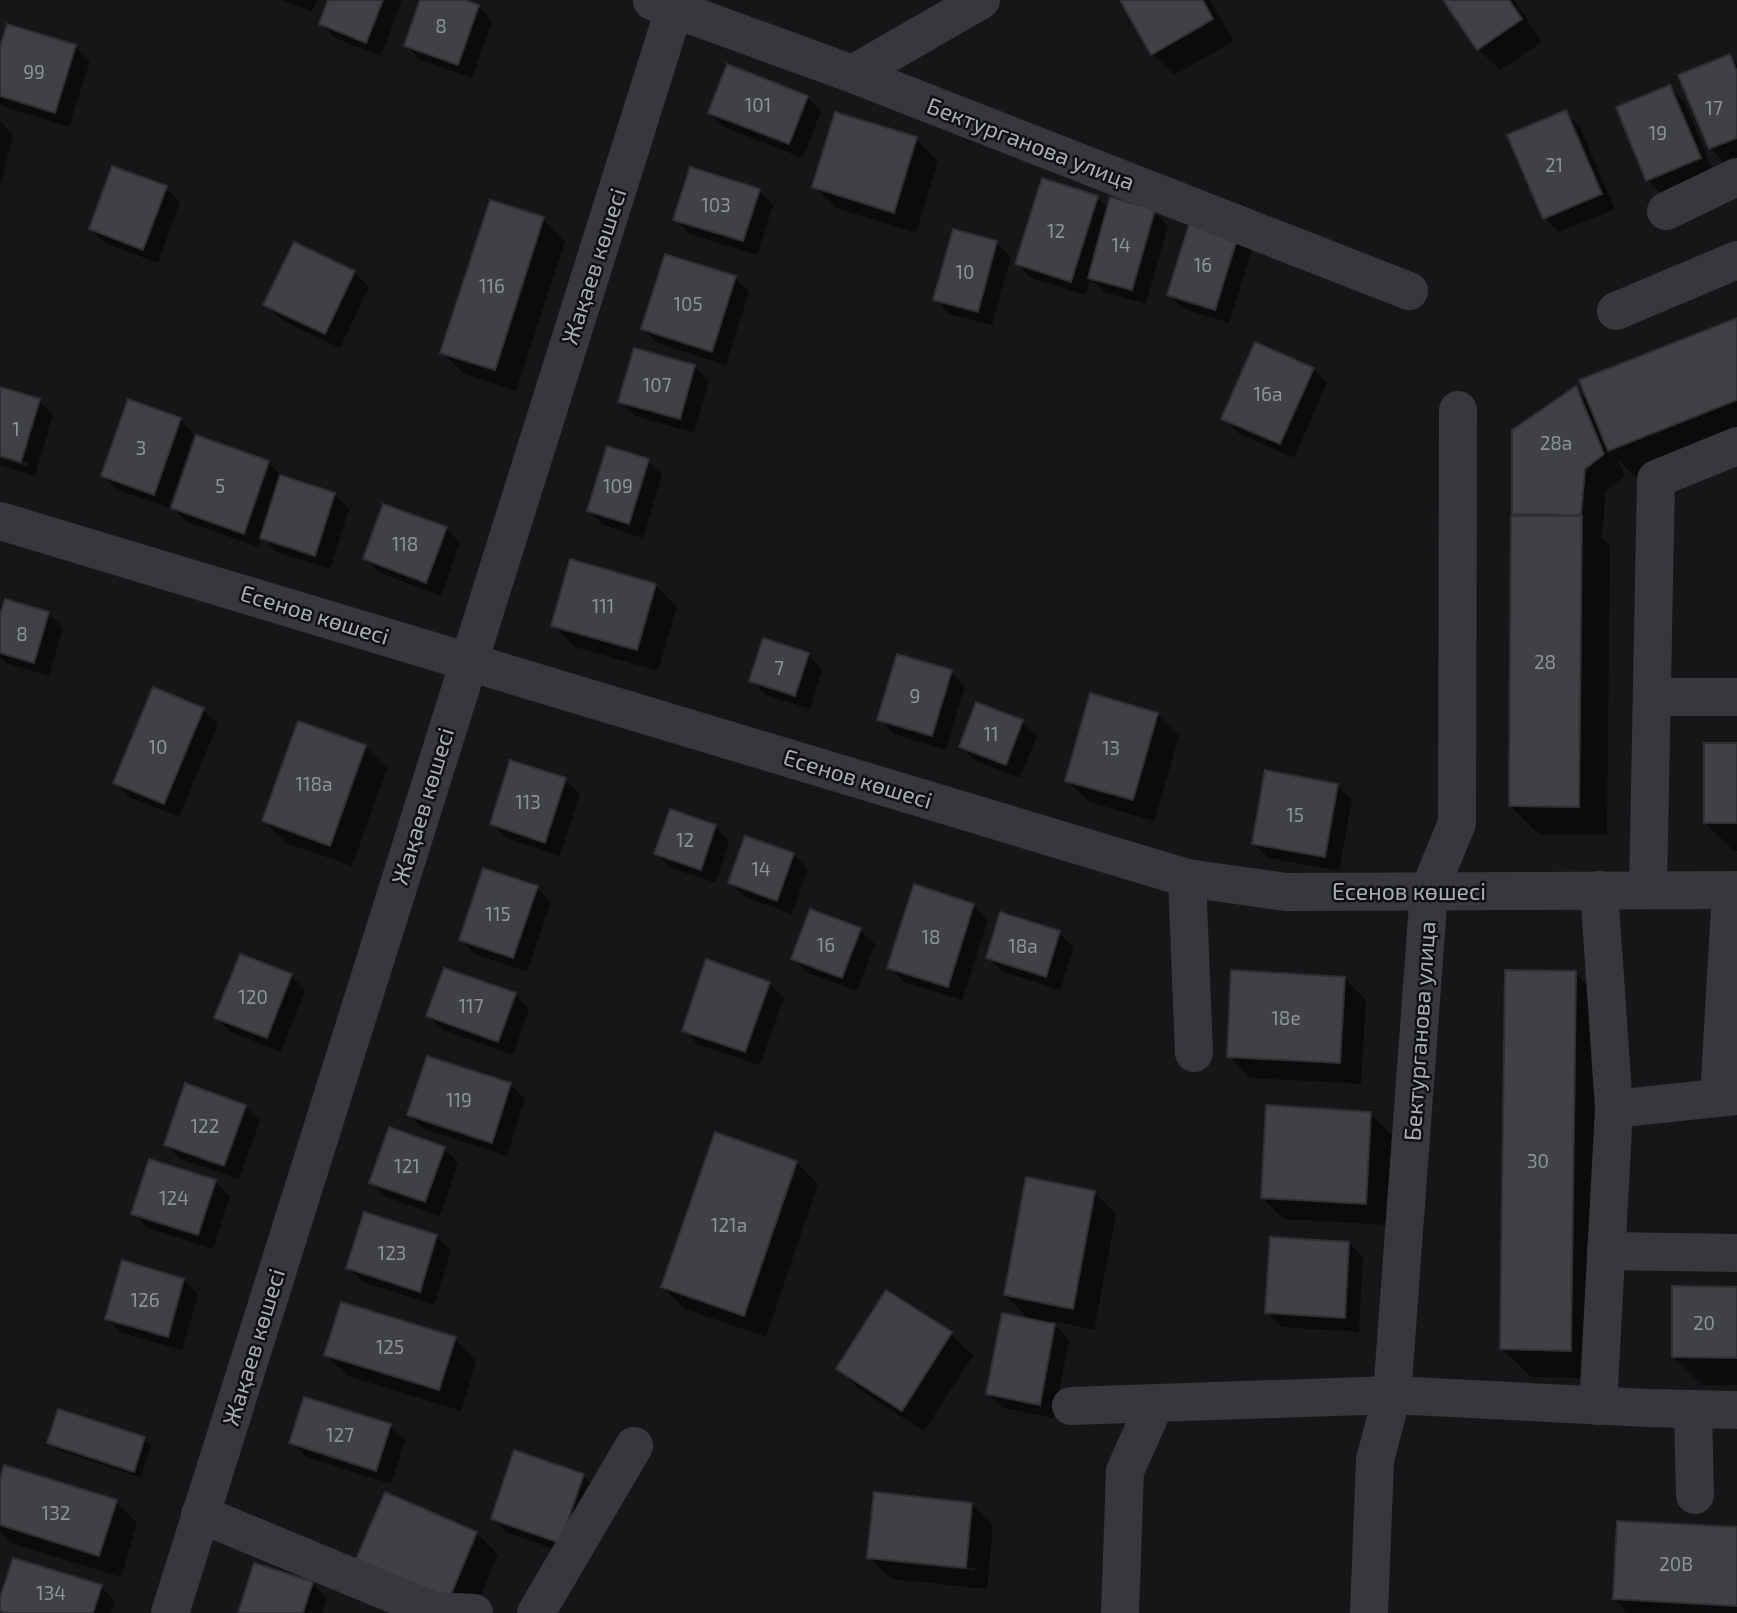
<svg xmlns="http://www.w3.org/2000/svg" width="1737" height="1613" viewBox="0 0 1737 1613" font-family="'Exo 2',sans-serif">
  <rect width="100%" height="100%" fill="#161618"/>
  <g fill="#0007" fill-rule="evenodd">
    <path d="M282,0H317L312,12Z"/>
    <path d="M330,0H402L381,56L335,38L321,24Z"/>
    <path d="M421,0H460L478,6L492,21L472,78L420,60L406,45Z"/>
    <path d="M1122,0H1210L1234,41L1174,75L1153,54Z"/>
    <path d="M1445,0H1514L1542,42L1500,70L1478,49Z"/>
    <path d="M8,26L75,47L90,61L69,127L2,106L0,104V52Z"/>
    <path d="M1729,56L1737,64V158L1725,163L1710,148Z"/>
    <path d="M1670,87L1684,101L1714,173L1662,194L1647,180Z"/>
    <path d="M807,97L821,111L803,158L724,127L710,113Z"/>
    <path d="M1565,112L1580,127L1615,209L1559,232L1544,218Z"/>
    <path d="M0,121L13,135L0,186Z"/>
    <path d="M916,139L938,161L916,233L836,208L814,186Z"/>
    <path d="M166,188L180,202L158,263L105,243L91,229Z"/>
    <path d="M759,191L773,205L757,255L689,234L675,219Z"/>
    <path d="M1097,198L1109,209L1154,212L1168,226L1146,304L1104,292L1090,278L1085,295L1031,278L1017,264Z"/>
    <path d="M543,219L565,241L516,391L464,374L442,352Z"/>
    <path d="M1192,220L1252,249L1229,323L1184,309L1169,295Z"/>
    <path d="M996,243L1011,257L992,325L949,314L935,299Z"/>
    <path d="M354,272L369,287L340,348L280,319L266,305Z"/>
    <path d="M735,278L749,292L726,365L657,343L643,329Z"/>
    <path d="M1737,320V440L1638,479L1618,460L1625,476L1606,491L1602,536H1599L1610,546L1607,835L1539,834L1510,805L1517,517L1513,513L1576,389L1590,403Z"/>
    <path d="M694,367L709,381L694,433L635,416L620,401Z"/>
    <path d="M1313,369L1327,383L1294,458L1238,433L1223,418Z"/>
    <path d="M0,389L39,401L53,415L35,476L0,465V458L28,467L29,463L0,454Z"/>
    <path d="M180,419L194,434L169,508L118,490L103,476Z"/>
    <path d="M648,461L662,475L643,538L603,525L589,511Z"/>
    <path d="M268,462L283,477L334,494L349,509L330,569L277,552L262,537L258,547L187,522L173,508Z"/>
    <path d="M446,528L460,543L441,596L380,573L365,559Z"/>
    <path d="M655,585L677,607L658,671L575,647L553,625Z"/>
    <path d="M6,601L49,614L63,628L49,676L6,663L0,657V605L4,608Z"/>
    <path d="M808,655L822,669L810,709L766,695L751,680Z"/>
    <path d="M951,672L965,686L946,750L894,734L879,719Z"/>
    <path d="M154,689L203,710L218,724L179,817L129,797L115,783Z"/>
    <path d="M1157,714L1179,736L1154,821L1089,802L1067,780Z"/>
    <path d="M1022,722L1037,736L1020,778L975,761L961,746Z"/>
    <path d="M1737,745V851H1734L1705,823Z"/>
    <path d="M365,746L387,768L352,866L286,843L264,821Z"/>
    <path d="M565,780L580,794L560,856L506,838L492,824Z"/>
    <path d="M1337,785L1352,800L1339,871L1268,858L1253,843Z"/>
    <path d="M715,826L729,841L716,883L671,868L656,854Z"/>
    <path d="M793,854L808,869L792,914L745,897L730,883Z"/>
    <path d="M537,888L551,902L527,972L475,954L461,939Z"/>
    <path d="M973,905L988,920L962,1000L904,982L889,967Z"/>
    <path d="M860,930L875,944L857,991L808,973L793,959Z"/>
    <path d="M1059,933L1074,947L1060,990L1003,972L988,957Z"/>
    <path d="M1575,973L1604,1002L1599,1378L1531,1377L1502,1349Z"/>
    <path d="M291,976L305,990L281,1052L231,1032L216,1018Z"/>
    <path d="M1344,978L1366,1000L1361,1084L1250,1078L1229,1056Z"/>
    <path d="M769,983L784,998L760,1065L698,1045L684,1030Z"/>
    <path d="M515,995L529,1009L513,1055L443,1030L428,1016Z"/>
    <path d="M428,1058L511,1085L525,1099L507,1156L424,1129L409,1115Z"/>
    <path d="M245,1106L260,1121L239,1179L180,1159L166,1144Z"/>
    <path d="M1370,1113L1392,1135L1387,1225L1284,1219L1262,1197Z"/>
    <path d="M444,1149L458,1163L440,1216L386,1197L371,1182Z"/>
    <path d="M796,1162L818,1184L766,1337L685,1309L663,1287Z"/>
    <path d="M215,1182L230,1196L213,1249L148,1228L133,1213Z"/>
    <path d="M1094,1192L1116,1214L1094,1330L1051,1321L1069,1340L1054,1418L1003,1408L988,1394L1031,1321L1005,1295Z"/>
    <path d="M366,1214L437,1237L451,1251L434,1305L363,1282L348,1268Z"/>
    <path d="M1349,1243L1363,1258L1359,1332L1282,1327L1267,1313Z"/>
    <path d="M184,1280L198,1295L182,1350L121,1333L107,1318Z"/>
    <path d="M1737,1289V1385H1702L1673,1356Z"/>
    <path d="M887,1293L951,1334L973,1356L924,1431L860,1390L838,1368Z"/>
    <path d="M455,1339L476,1361L461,1411L348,1376L326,1355Z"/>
    <path d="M60,1411L145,1439L151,1446L141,1478L56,1449L49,1442Z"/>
    <path d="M390,1426L405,1440L391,1484L306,1457L291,1443Z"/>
    <path d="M583,1476L597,1490L574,1556L507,1533L493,1519Z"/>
    <path d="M0,1485L116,1501L137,1523L121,1577L11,1543L0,1532Z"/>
    <path d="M972,1504L993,1526L987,1589L891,1579L869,1557ZM890,1559L975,1568L974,1571L890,1562Z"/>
    <path d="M1737,1529V1613H1629L1614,1599Z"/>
    <path d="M476,1533L498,1555L473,1613L380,1581Z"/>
    <path d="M312,1583L327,1598L322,1613H239Z"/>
    <path d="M101,1587L115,1601L111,1613H2L0,1611V1604Z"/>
  </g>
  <g fill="#404145" stroke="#303034" stroke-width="2">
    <path d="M328,0H383L366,43L319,24Z"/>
    <path d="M420,0H465L479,5L458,65L404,46Z"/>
    <path d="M1120,0H1203L1213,19L1151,55Z"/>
    <path d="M1443,0H1509L1522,19L1477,50Z"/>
    <path d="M7,24L76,45L55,113L0,96V47Z"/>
    <path d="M1730,54L1737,72V138L1709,149L1678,75Z"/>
    <path d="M727,64L808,96L789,144L708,113Z"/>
    <path d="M1670,85L1701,158L1646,181L1616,107Z"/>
    <path d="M1566,110L1602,194L1543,219L1507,135Z"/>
    <path d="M835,112L917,137L894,213L812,187Z"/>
    <path d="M112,166L167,186L143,250L89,229Z"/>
    <path d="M690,167L760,189L743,241L673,220Z"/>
    <path d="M1042,178L1098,196L1071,282L1015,264Z"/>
    <path d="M1110,197L1155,210L1132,290L1088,278Z"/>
    <path d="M490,200L544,217L495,370L440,353Z"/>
    <path d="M1191,218L1239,233L1215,310L1167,295Z"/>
    <path d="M953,229L997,241L978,312L933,300Z"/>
    <path d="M294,242L355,271L325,334L263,305Z"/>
    <path d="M665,254L736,276L712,352L641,329Z"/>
    <path d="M1737,318V400L1608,451L1579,380Z"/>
    <path d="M1255,342L1314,368L1280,444L1221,419Z"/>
    <path d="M634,348L695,365L680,419L618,402Z"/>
    <path d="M1576,386L1604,454L1585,469L1581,515L1512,514V430Z"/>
    <path d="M0,387L40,399L21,462L0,456Z"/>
    <path d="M128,399L181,418L154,495L101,476Z"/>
    <path d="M196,435L269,461L244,534L171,508Z"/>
    <path d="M607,446L649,459L629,524L587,511Z"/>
    <path d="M280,475L335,493L315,556L260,538Z"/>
    <path d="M383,504L447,527L426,583L363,559Z"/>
    <path d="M1511,516H1582L1579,807L1509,806Z"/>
    <path d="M570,559L656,584L637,650L551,626Z"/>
    <path d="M5,599L49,612L34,663L0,653V614Z"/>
    <path d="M763,638L809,653L795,696L749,681Z"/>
    <path d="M897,654L952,670L932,736L877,720Z"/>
    <path d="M153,687L204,708L164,804L113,783Z"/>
    <path d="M1090,693L1158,713L1133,800L1065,781Z"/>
    <path d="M976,702L1023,720L1006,765L959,747Z"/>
    <path d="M298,721L366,745L330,846L262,821Z"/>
    <rect x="1704" y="743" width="33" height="80"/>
    <path d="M510,760L566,778L545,843L490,824Z"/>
    <path d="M1265,770L1338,784L1325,857L1252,844Z"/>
    <path d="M670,809L716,825L701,870L654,854Z"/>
    <path d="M745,836L794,853L777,901L728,883Z"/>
    <path d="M483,868L538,886L513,958L459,940Z"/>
    <path d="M914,884L974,904L948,987L887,968Z"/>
    <path d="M810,909L861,928L842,978L791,959Z"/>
    <path d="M1000,912L1060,931L1046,977L986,958Z"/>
    <path d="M240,954L292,974L267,1038L214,1018Z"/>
    <path d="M706,959L770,982L745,1052L682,1031Z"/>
    <path d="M444,968L516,993L498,1042L426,1016Z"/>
    <path d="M1231,970L1345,977L1340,1063L1227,1057Z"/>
    <path d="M1505,970L1576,971L1571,1351L1500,1349Z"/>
    <path d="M427,1056L511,1083L492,1143L407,1115Z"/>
    <path d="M185,1083L246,1105L224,1166L164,1145Z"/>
    <path d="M1266,1105L1371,1112L1366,1204L1261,1198Z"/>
    <path d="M389,1127L445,1147L425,1202L369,1183Z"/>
    <path d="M715,1132L797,1161L744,1316L661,1287Z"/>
    <path d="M149,1159L216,1180L198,1235L131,1214Z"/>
    <path d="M1026,1177L1095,1191L1073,1309L1004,1295Z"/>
    <path d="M364,1212L437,1235L420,1292L346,1268Z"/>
    <path d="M1270,1237L1349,1242L1345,1318L1265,1313Z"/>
    <path d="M122,1260L184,1279L168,1337L105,1319Z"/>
    <path d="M1672,1286L1737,1287V1358L1672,1357Z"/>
    <path d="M886,1290L952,1332L902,1411L836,1369Z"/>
    <path d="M341,1302L456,1337L439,1390L324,1355Z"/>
    <path d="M1002,1313L1055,1324L1040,1405L986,1394Z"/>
    <path d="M304,1397L391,1424L376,1471L289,1443Z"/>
    <path d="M58,1409L145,1437L134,1472L47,1443Z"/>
    <path d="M514,1450L584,1474L560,1543L491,1519Z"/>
    <path d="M4,1465L117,1500L99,1556L0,1525V1479Z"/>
    <path d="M385,1492L477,1532L449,1599L356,1559Z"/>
    <path d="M874,1492L972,1503L966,1568L867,1558Z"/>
    <path d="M1617,1521L1737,1527V1606L1613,1599Z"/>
    <path d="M13,1558L102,1585L93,1613H7L0,1611V1598Z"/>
    <path d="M254,1563L313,1582L303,1613H238Z"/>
  </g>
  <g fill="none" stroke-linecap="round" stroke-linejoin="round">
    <g stroke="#37383d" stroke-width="38">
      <path d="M652,1L853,74L1409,291"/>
      <path d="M853,74L981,0"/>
      <path d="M1666,211L1737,177"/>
      <path d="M1616,311L1737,260"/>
      <path d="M0,521L1187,878L1286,892L1737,890"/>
      <path d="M1652,697H1737"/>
      <path d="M1187,878L1194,1053"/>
      <path d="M1599,890L1614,1109"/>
      <path d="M1648,890L1656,479L1737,446"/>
      <path d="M1719,1098L1731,890"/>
      <path d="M1606,1251L1737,1253"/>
      <path d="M1071,1406L1392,1395L1648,1408L1737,1410"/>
      <path d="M1598,1406L1614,1109L1737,1096"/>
      <path d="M1693,1409L1695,1495"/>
      <path d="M200,1514L434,1611L474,1613"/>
      <path d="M170,1613L677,0"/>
      <path d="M536,1613L634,1446"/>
      <path d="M1120,1613L1125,1471L1155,1404"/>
      <path d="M1369,1613L1375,1460L1392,1395L1429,891L1457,823L1458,410"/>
    </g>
  </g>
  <g text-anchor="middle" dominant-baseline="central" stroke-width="5" stroke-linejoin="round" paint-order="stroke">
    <g font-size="19" fill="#8e929b">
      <text x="441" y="25">8</text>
      <text x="34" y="71">99</text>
      <text x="758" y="104">101</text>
      <text x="1714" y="107">17</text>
      <text x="1658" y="132">19</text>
      <text x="1554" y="164">21</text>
      <text x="716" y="204">103</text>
      <text x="1056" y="230">12</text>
      <text x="1121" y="244">14</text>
      <text x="1203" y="264">16</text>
      <text x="965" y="271">10</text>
      <text x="492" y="285">116</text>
      <text x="688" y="303">105</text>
      <text x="657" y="384">107</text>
      <text x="1268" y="393">16а</text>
      <text x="16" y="428">1</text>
      <text x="1556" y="442">28а</text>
      <text x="141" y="447">3</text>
      <text x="220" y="485">5</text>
      <text x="618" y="485">109</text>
      <text x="405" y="543">118</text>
      <text x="603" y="605">111</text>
      <text x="22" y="633">8</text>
      <text x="1545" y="661">28</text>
      <text x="779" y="667">7</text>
      <text x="915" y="695">9</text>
      <text x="991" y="733">11</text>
      <text x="158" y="746">10</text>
      <text x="1111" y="747">13</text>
      <text x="314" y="783">118а</text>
      <text x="528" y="801">113</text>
      <text x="1295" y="814">15</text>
      <text x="685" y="839">12</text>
      <text x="761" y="868">14</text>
      <text x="498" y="913">115</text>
      <text x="931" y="936">18</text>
      <text x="826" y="944">16</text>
      <text x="1023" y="945">18а</text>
      <text x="253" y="996">120</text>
      <text x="471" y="1005">117</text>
      <text x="1286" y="1017">18е</text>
      <text x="459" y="1099">119</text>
      <text x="205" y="1125">122</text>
      <text x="1538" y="1160">30</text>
      <text x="407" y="1165">121</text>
      <text x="174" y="1197">124</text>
      <text x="729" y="1224">121а</text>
      <text x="392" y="1252">123</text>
      <text x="145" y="1299">126</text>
      <text x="1704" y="1322">20</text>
      <text x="390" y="1346">125</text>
      <text x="340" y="1434">127</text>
      <text x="56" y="1512">132</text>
      <text x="1676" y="1563">20В</text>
      <text x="51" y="1592">134</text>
    </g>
    <g font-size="23" fill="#a8adb8" stroke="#111113">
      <text transform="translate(1031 143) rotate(21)">Бектурганова улица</text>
      <text transform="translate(593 266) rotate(-72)">Жақаев көшесі</text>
      <text transform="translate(315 614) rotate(17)">Есенов көшесі</text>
      <text transform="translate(858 778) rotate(17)">Есенов көшесі</text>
      <text transform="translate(422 806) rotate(-73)">Жақаев көшесі</text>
      <text x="1409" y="891">Есенов көшесі</text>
      <text transform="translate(1419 1031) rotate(-86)">Бектурганова улица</text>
      <text transform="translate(253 1347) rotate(-73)">Жақаев көшесі</text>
    </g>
  </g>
</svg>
